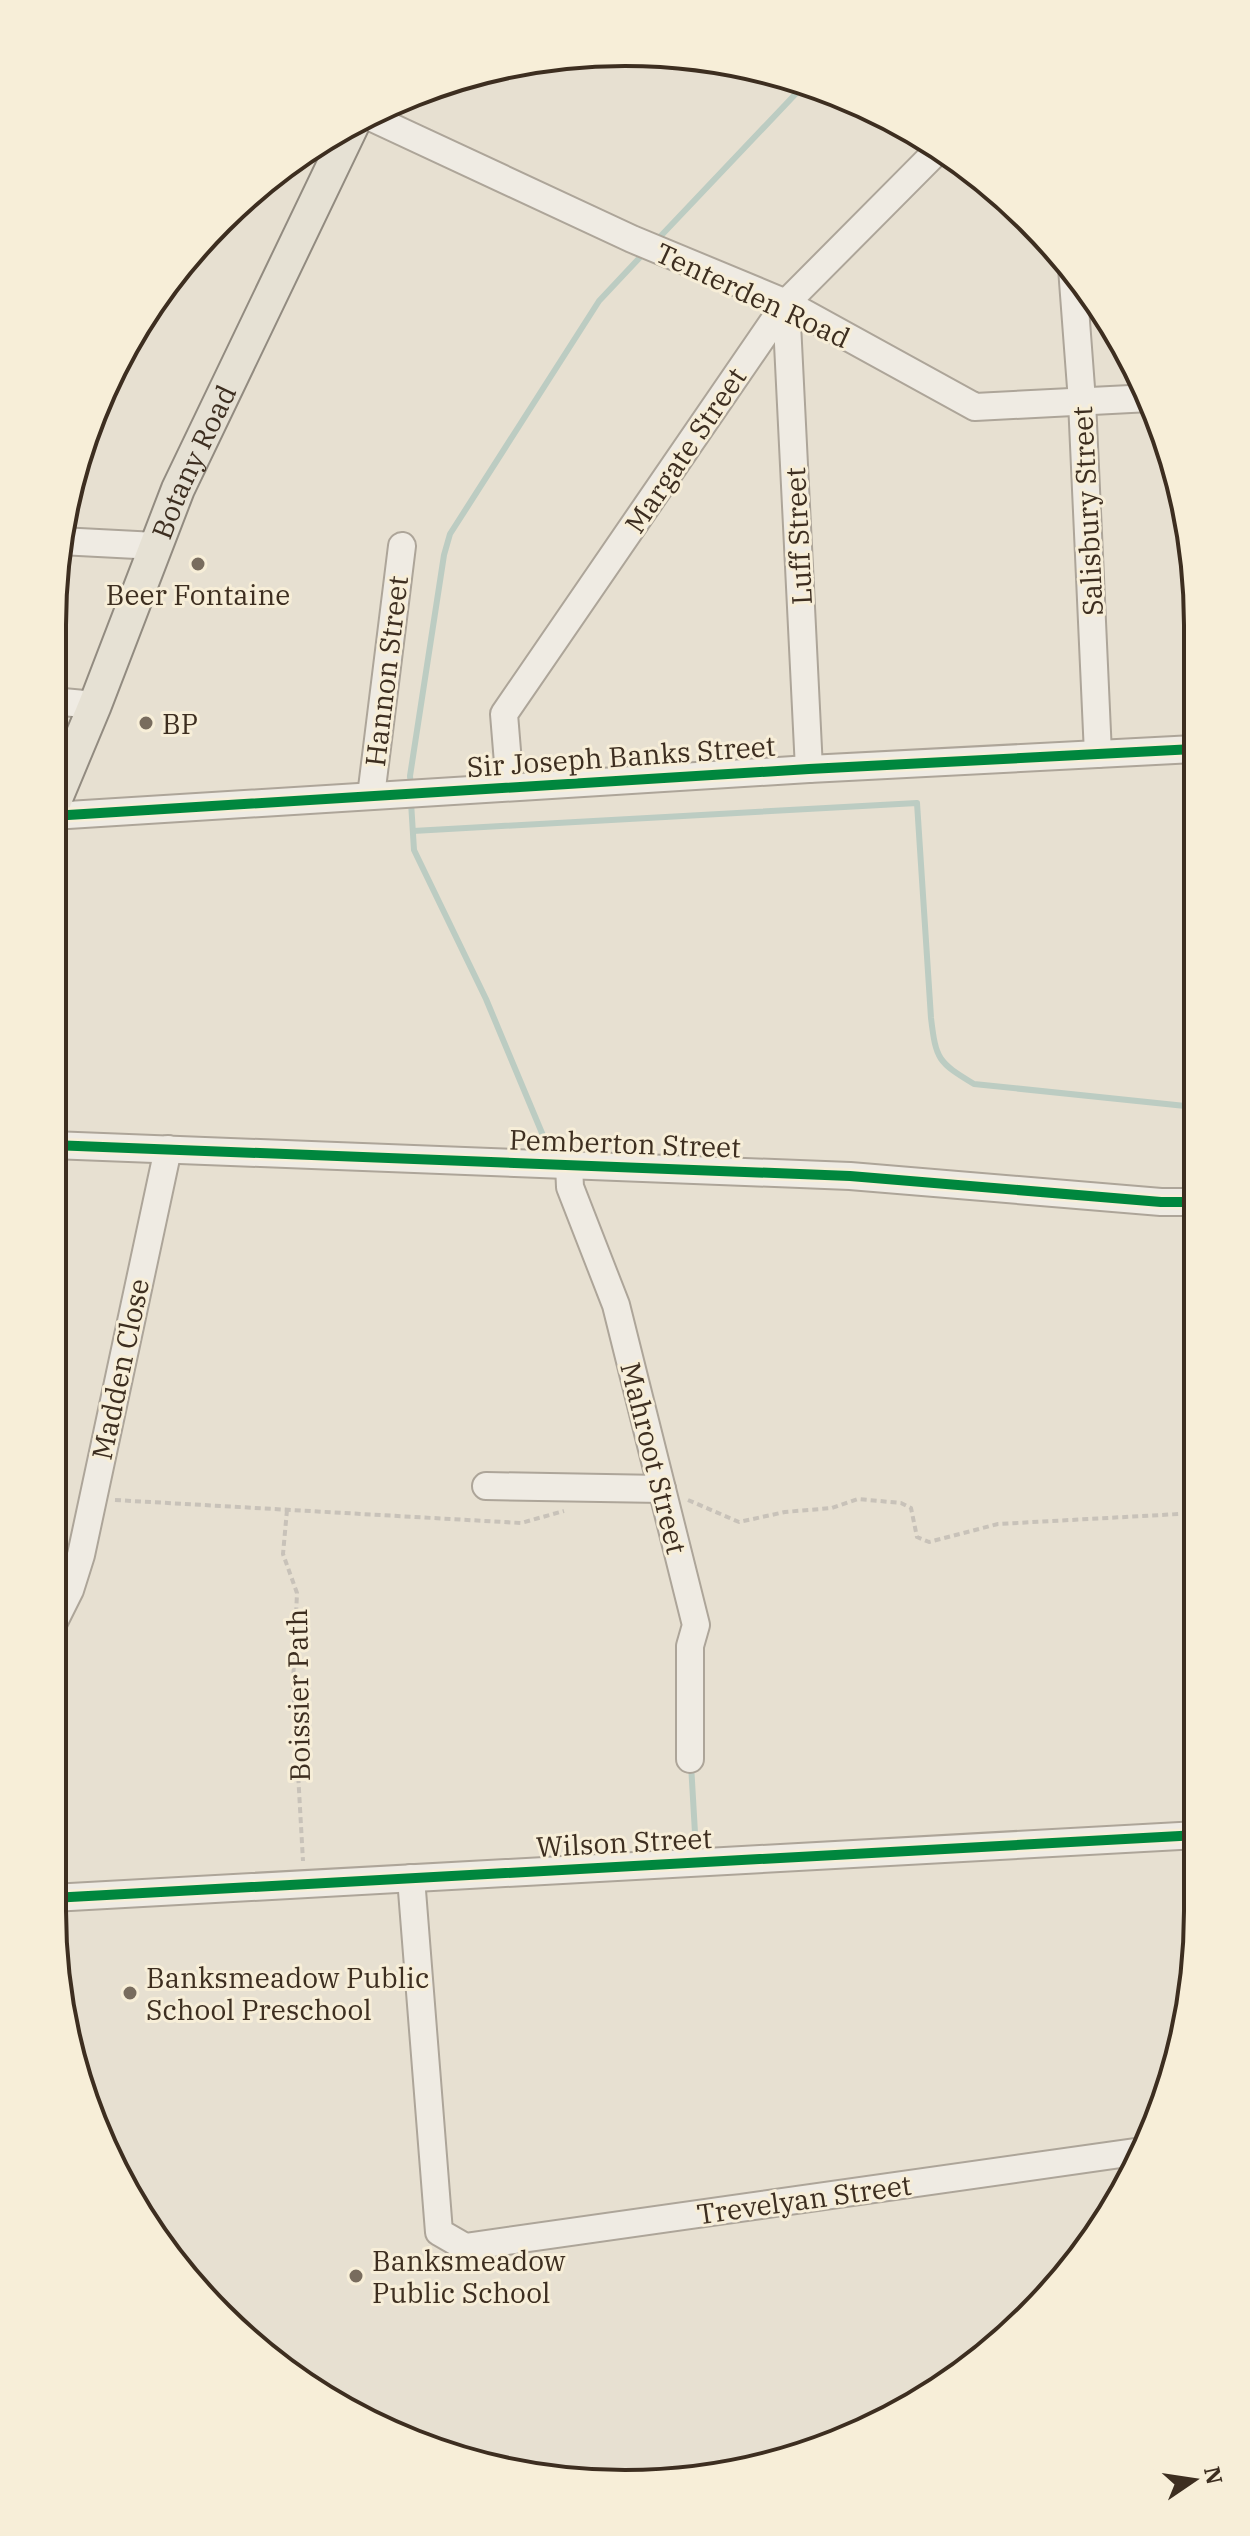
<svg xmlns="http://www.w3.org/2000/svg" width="1250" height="2536" viewBox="0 0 1250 2536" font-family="'IBM Plex Serif',serif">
  <rect width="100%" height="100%" fill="#e7e0d1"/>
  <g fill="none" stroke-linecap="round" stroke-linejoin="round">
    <g stroke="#bcccc2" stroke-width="6">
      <path d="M656,241L805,84"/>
      <path d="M411,787L410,776L444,555L450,534L599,301L645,252"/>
      <path d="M411,802L414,850L486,999L552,1157"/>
      <path d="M413,831L917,803L931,1018C936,1060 938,1062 974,1084L1195,1107"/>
      <path d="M691,1764L695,1833"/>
    </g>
    <defs>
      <g id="minor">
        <path d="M368,116L632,239L786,303L975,407L1150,398"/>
        <path d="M1072,268L1082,401L1098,754"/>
        <path d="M786,303L809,769"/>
        <path d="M60,541L156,546"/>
        <path d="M52,701L95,705"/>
        <path d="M510,787L504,714L786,303L938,150"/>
        <path d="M371,796L402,546"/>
        <path d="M52,816L809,769L1194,749"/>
        <path d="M52,1145L850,1176L1161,1202H1195"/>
        <path d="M569,1165L570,1187L616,1305L696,1625L690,1646V1759"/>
        <path d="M486,1486L662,1489"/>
        <path d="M52,1626L70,1590L81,1555L168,1149"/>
        <path d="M411,1878L439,2232L465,2247L1142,2151"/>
        <path d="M52,1898L1198,1835"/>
      </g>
      <g id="major">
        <path id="s1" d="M52,808L95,705L178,489L353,124"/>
      </g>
    </defs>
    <use href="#minor" stroke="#ada599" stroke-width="30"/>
    <use href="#major" stroke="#928b80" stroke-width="36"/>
    <g stroke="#c8c2b9" stroke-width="4" stroke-dasharray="6 4" stroke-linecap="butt">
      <path d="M115,1500L521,1523L564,1511"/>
      <path d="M688,1500L739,1522L785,1512L832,1508L858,1499L901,1503L911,1508L917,1537L929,1542L998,1524L1197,1513"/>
      <path d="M287,1510L283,1554L297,1593L293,1684L303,1861"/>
    </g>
    <use href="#minor" stroke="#efebe3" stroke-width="26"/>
    <use href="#major" stroke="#e6e1d4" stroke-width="32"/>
    <defs>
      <g id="cycleway">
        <path d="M52,816L809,769L1194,749"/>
        <path d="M52,1145L850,1176L1161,1202H1195"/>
        <path d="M52,1898L1198,1835"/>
      </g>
    </defs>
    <use href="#cycleway" stroke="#f7eed8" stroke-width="15"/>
    <use href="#cycleway" stroke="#00873e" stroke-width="10"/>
  </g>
  <g fill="#786c5e" stroke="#f7eed8" stroke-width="3">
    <circle cx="198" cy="564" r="8"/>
    <circle cx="146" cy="723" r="8"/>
    <circle cx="130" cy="1993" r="8"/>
    <circle cx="356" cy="2276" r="8"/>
  </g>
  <g text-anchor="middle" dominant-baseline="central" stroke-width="6" stroke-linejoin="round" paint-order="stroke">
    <g font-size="28" fill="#3d2e20" stroke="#f7eed8">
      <text transform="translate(753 295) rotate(25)">Tenterden Road</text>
      <text transform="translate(685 450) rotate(-56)">Margate Street</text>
      <text stroke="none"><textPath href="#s1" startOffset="374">Botany Road</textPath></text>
      <text transform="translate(1087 511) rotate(-93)">Salisbury Street</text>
      <text transform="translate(798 536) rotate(-93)">Luff Street</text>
      <text transform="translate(386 671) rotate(-83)">Hannon Street</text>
      <text transform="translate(621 756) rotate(-4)">Sir Joseph Banks Street</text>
      <text transform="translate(625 1143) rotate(2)">Pemberton Street</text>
      <text transform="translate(120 1369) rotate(-78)">Madden Close</text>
      <text transform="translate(654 1458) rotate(76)">Mahroot Street</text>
      <text transform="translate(298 1695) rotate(-91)">Boissier Path</text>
      <text transform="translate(624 1842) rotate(-3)">Wilson Street</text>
      <text transform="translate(804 2199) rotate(-8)">Trevelyan Street</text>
    </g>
    <g font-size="28" fill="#3d2e20" stroke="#f7eed8" text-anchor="start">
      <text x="198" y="594" text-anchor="middle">Beer Fontaine</text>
      <text x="162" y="723">BP</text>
      <text x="146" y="1977">Banksmeadow Public<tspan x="146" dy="32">School Preschool</tspan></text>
      <text x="372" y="2260">Banksmeadow<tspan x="372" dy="32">Public School</tspan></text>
    </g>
  </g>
  <path d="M0 0H1250V2536H0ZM625 66H625A559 559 0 0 1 1184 625V1911A559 559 0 0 1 625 2470H625A559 559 0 0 1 66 1911V625A559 559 0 0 1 625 66Z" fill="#f7eed8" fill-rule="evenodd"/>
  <path fill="none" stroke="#3d2e20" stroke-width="4" d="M625 66H625A559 559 0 0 1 1184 625V1911A559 559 0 0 1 625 2470H625A559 559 0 0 1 66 1911V625A559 559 0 0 1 625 66Z"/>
  <g transform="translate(1194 2480) rotate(77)" stroke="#f7eed8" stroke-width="6" paint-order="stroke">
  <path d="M0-6L14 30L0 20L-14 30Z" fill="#3d2e20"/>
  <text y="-12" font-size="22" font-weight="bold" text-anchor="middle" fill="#3d2e20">N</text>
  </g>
</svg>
